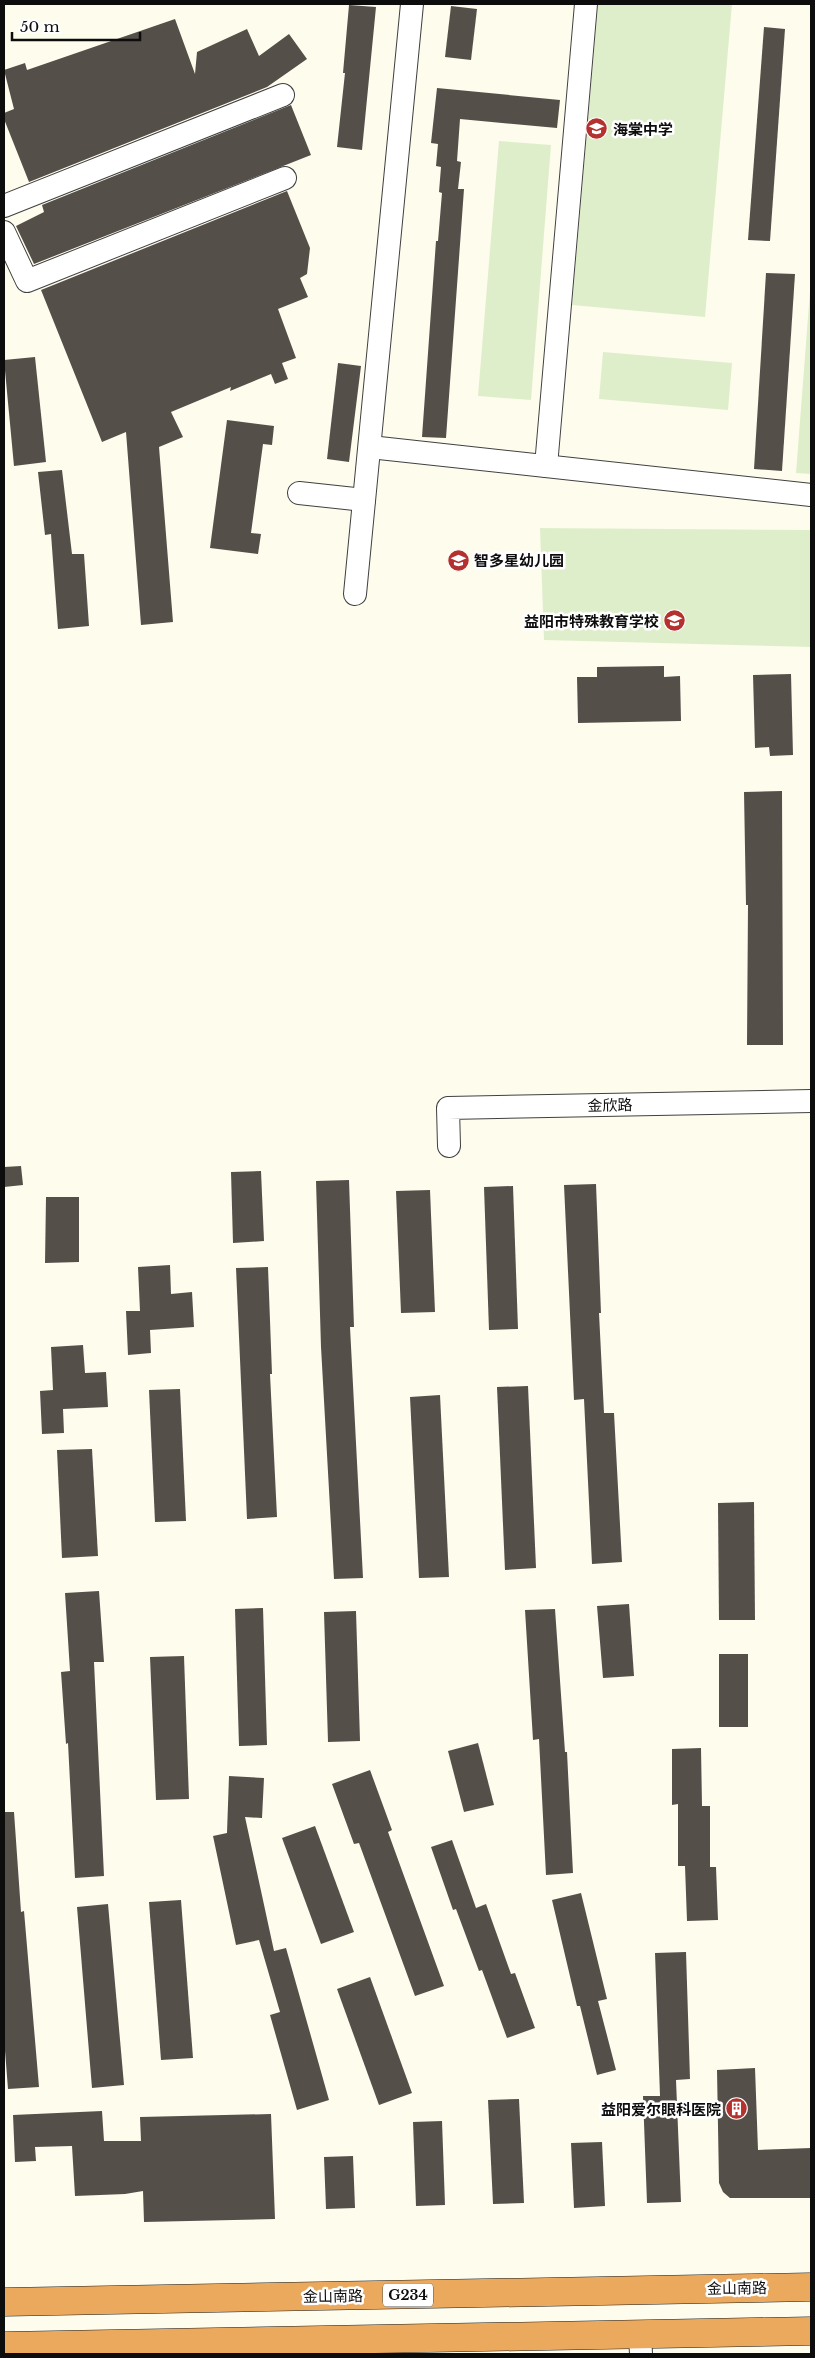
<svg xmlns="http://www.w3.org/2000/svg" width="815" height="2358" viewBox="0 0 815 2358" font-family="'Libre Baskerville','Noto Sans SC',serif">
  <rect width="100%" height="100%" fill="#fefced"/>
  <g fill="#dfeeca">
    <path d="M598,4H732L705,317L572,305Z"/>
    <path d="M499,141L551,145L531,400L478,396Z"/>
    <path d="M811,278V474L796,473Z"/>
    <path d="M603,352L732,363L728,410L599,399Z"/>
    <path d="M540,528L811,530V647L544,640Z"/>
  </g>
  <g fill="#554f4a">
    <path d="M349,5L376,7L362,150L337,147L345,73H343Z"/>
    <path d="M451,6L477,9L471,60L445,57Z"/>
    <path d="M175,19L195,74L197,52L247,29L259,56L289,34L307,59L267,87L29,182L4,119V113L14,109L4,70L25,63L27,70Z"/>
    <path d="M764,27L785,29L770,241L748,240Z"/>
    <path d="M437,88L560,100L557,128L460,119L457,161L461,162L458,189H464L446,438L422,437L436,241H438L442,193L439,192L441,167L436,166L438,144L431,143Z"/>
    <path d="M291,105L311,155L34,264L16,226L44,212L42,205Z"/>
    <path d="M287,191L310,248L307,274L300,278L308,297L278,309L296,358L282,363L288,379L275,384L271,374L230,391L231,387L171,412L183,437L159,447L173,622L141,625L126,432L102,442L41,290Z"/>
    <path d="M766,273L795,274L782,471L754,469Z"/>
    <path d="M35,357L46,462L14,466L4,360Z"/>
    <path d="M338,363L361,366L349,462L327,459Z"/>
    <path d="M227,420L274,426L272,445L263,444L251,533L261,534L258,554L210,548Z"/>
    <path d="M62,470L72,554H84L89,626L58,629L51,534L45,535L38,472Z"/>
    <path d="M664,666V677L680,676L681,721L578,723L577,677H597V667Z"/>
    <path d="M791,674L793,755L770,756L769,747L755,748L753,675Z"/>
    <path d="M782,791L783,1045H747L748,905H746L744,792Z"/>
    <path d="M21,1166L23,1185L4,1187V1167Z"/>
    <path d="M261,1171L264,1241L233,1243L231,1172Z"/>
    <path d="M349,1180L354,1327H350L363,1578L334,1579L321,1347L316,1181Z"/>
    <path d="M596,1184L601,1313H599L604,1413H614L622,1562L592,1564L584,1399L574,1400L564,1185Z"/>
    <path d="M513,1186L518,1329L489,1330L484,1187Z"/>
    <path d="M430,1190L435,1312L401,1313L396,1191Z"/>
    <path d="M46,1197H79V1262L45,1263Z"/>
    <path d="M170,1265L171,1294L192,1292L194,1327L150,1330L151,1353L128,1355L126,1311H140L138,1267Z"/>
    <path d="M268,1267L272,1374H270L277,1517L247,1519L236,1268Z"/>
    <path d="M83,1345L85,1373L106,1372L108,1407L63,1409L64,1433L42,1434L40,1391L53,1390L51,1347Z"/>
    <path d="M528,1386L536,1568L505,1570L497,1387Z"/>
    <path d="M180,1389L186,1521L155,1522L149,1390Z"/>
    <path d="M440,1395L449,1577L419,1578L410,1397Z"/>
    <path d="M92,1449L98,1556L62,1558L57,1450Z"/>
    <path d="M754,1502L755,1620H719L718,1503Z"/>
    <path d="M99,1591L104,1662H94L104,1876L75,1878L68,1743L66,1744L61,1672L70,1671L65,1593Z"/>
    <path d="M629,1604L634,1676L603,1678L597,1606Z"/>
    <path d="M263,1608L267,1745L239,1746L235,1609Z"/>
    <path d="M555,1609L565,1752H567L573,1873L546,1875L539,1739L533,1740L525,1610Z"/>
    <path d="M356,1611L360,1741L328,1742L324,1612Z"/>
    <rect x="719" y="1654" width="29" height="73"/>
    <path d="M184,1656L189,1799L156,1800L150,1657Z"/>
    <path d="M478,1743L494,1805L464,1812L448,1751Z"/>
    <path d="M701,1748L702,1806H710V1867H716L718,1920L687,1921L685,1866H678V1804L672,1805V1749Z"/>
    <path d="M370,1770L392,1830L388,1832L444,1986L415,1996L359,1843L354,1844L332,1784Z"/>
    <path d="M229,1776L264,1778L262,1818L245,1817L274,1951L286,1948L329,2100L297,2110L270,2015L280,2012L259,1940L236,1945L213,1836L227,1833Z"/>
    <path d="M4,1812H14L21,1912L24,1911L39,2087L8,2089L4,2038Z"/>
    <path d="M315,1826L354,1932L321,1944L282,1838Z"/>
    <path d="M452,1840L476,1908L486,1904L511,1974L515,1973L535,2028L507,2038L482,1970L479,1971L456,1909L453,1910L431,1847Z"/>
    <path d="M581,1893L607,1999L598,2001L616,2070L597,2075L580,2006H577L552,1900Z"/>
    <path d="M181,1900L193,2058L161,2060L149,1902Z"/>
    <path d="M108,1904L124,2085L92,2088L77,1907Z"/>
    <path d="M686,1952L690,2079L676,2080L681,2202L647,2203L643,2096H660L655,1953Z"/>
    <path d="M370,1977L412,2093L379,2105L337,1989Z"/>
    <path d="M755,2068L758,2150L811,2148V2198H730L723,2192L719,2183L717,2070Z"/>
    <path d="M519,2099L524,2203L493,2204L488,2100Z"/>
    <path d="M102,2111L104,2141H141L140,2117L271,2114L275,2219L144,2222L143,2191L125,2194L75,2196L72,2146L35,2147L36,2161L15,2162L13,2115Z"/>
    <path d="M442,2121L445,2205L416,2206L413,2122Z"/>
    <path d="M602,2142L605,2206L574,2208L571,2143Z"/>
    <path d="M353,2156L355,2208L326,2209L324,2157Z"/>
  </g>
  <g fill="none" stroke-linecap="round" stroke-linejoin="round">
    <defs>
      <g id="minor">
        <path d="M4,206L283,95"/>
        <path d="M4,232L27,281L285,178"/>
        <path d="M370,447L811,495"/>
        <path d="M546,466L586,4"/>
        <path d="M299,493L364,500"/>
        <path d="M355,594L412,4"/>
        <path d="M449,1146L448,1108L811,1101"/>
        <path d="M640,2335L641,2354"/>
      </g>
      <g id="highway">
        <path d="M4,2302L811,2287"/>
        <path d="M4,2346L811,2331"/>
      </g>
    </defs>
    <use href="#minor" stroke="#404040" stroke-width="24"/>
    <use href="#highway" stroke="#1e1e1e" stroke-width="29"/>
    <use href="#minor" stroke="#fff" stroke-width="22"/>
    <use href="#highway" stroke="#eba95e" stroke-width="28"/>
  </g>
  <defs>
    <symbol id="school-disc" viewBox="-11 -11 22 22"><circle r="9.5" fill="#b4312e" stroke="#fff"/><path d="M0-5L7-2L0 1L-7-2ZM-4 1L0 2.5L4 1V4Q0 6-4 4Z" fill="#fff"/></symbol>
    <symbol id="building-disc" viewBox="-11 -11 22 22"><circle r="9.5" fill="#b4312e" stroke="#fff"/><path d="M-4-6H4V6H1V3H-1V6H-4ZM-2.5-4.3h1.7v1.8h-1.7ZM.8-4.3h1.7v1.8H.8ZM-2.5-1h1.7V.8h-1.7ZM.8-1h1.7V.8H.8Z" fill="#fff"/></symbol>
  </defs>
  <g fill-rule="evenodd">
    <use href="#school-disc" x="584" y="116" width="25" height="25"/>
    <use href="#school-disc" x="446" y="548" width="25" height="25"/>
    <use href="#school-disc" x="662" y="608" width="25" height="25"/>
    <use href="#building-disc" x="724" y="2096" width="25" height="25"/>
  </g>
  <g text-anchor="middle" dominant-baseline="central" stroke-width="5" stroke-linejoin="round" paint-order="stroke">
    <rect fill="#fff" stroke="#565656" stroke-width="1" x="383" y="2283.5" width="50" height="23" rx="4"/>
    <g font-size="14" font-weight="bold" fill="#0d0d0d">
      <text x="408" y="2295">G234</text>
    </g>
    <g font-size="15" font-weight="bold" fill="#0d0d0d" stroke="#fff" text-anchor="start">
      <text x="613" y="129">海棠中学</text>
      <text x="474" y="560">智多星幼儿园</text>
      <text x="659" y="621" text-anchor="end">益阳市特殊教育学校</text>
      <text x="721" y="2109" text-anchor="end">益阳爱尔眼科医院</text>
    </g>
    <g font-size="15" fill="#0d0d0d" stroke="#fff">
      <text transform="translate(610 1105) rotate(-1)">金欣路</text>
      <text transform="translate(737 2288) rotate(-1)">金山南路</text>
      <text transform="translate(333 2296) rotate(-1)">金山南路</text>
    </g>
  </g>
  <rect width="815" height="2358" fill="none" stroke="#0d0d0d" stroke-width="10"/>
  <path d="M12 32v8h128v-8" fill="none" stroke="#0d0d0d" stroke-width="2.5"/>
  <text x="20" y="32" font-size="15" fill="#0d0d0d" stroke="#ffffff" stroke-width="4" paint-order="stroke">50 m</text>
</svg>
